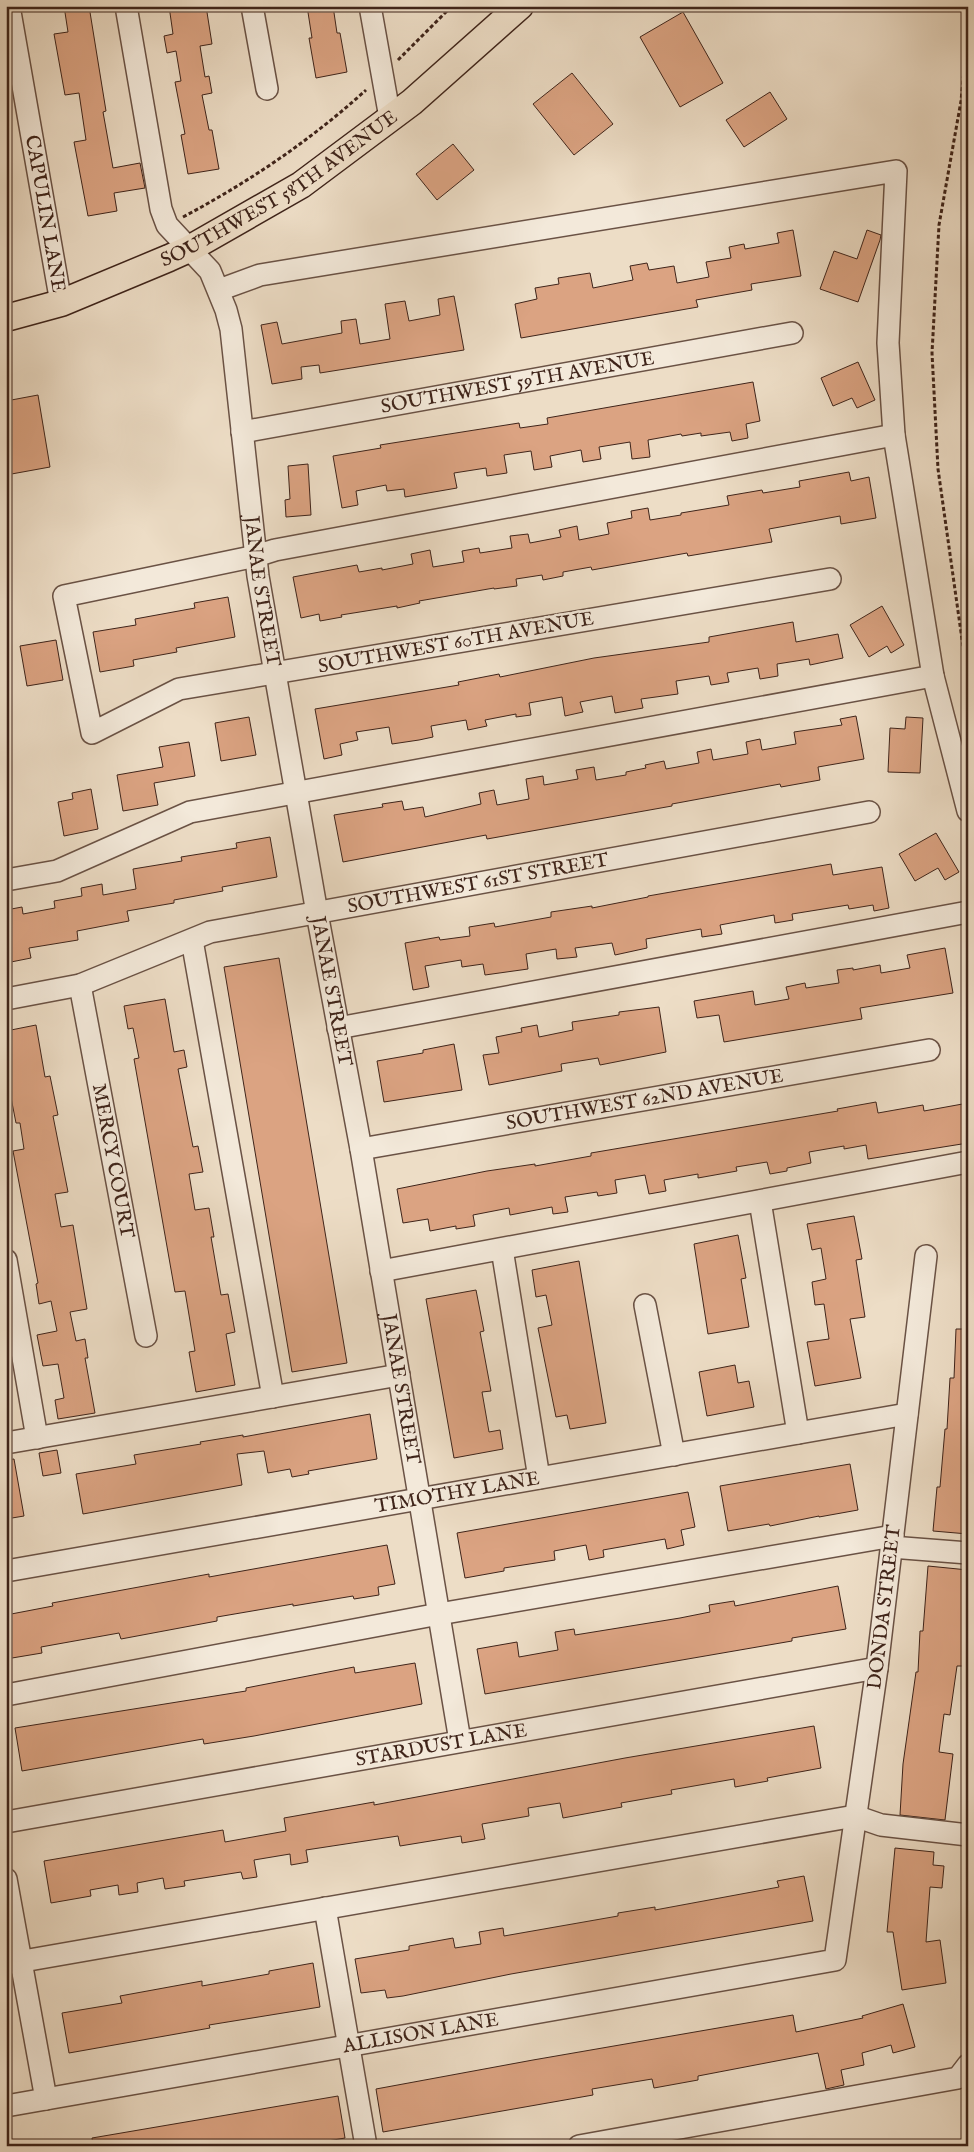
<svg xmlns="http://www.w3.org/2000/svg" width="974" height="2152" viewBox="0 0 974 2152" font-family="'IM FELL English',serif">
  <rect width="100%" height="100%" fill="#edddc6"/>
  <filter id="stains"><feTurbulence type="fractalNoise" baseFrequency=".004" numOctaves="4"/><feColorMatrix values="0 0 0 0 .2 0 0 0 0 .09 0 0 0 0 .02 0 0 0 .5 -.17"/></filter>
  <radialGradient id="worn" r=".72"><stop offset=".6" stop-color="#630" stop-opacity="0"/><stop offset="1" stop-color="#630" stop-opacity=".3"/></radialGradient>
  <g fill="#dba382" stroke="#3f241a">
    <path d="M64,6H89L106,111L103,112L113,168L140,163L145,188L114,193L117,211L88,216L74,142L86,140L79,93L65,95L54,34L68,32Z"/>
    <path d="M169,6H206L212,44L200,46L205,77L209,76L212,93L202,95L209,130H212L219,169L188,174L181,135L185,134L175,82L181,81L176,51L167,53L164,36L173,34Z"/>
    <path d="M307,6H333L337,33H340L347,72L316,78L309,38H312Z"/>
    <path d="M683,12L723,83L680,107L640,37Z"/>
    <path d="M572,73L613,124L574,155L533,104Z"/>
    <path d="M770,92L787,119L744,147L726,120Z"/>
    <path d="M453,144L474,170L437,200L416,174Z"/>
    <path d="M793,230L801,276L751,284L752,290L696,300L698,307L521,338L515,304L537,299L535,288L559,284L558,278L590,273L593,288L633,280L630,266L647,263L649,270L674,266L677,283L709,277L706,262L731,258L729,247L744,244L745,249L779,243L777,233Z"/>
    <path d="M867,230L881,235L880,240L858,302L820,289L834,251L857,259Z"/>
    <path d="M454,296L464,350L320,373L319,365L301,367L302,379L272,384L261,325L277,322L282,344L342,333L341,321L356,319L360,344L390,339L385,304L405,301L409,321L440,315L438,299Z"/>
    <path d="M858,362L875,400L857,408L852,398L833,406L821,378Z"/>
    <path d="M753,382L760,421L746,424L748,438L732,441L730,432L701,436V433L682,436L681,434L648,440L650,457L632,459L630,442L599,447L601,459L583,462L581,450L550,456L552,467L534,470L531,451L504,455L507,473L487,476L486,468L454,473L457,488L405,497L404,489L387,491L386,485L356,491L358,505L342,508L333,456L381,448L380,445L519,423L520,428L548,424L547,418Z"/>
    <path d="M38,395L50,467L6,475V401Z"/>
    <path d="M308,464L311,515L286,517L285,500L290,499L288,466Z"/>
    <path d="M849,472L851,481L869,477L876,518L841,524L840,516L769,529L772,542L688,556L687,553L592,570L591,567L563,572V576L543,580L542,575L516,579L517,586L494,589V588L419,601L420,603L397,608V606L341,615L342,617L320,621L319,614L301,618L293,577L357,565L359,572L382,568V570L413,564L411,554L430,550L433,567L464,562L462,551L479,548L480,553L512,548L510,536L528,534L530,543L561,537L559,530L577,526L579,540L609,534L607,523L632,518L631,511L648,508L650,520L681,515V513L729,505L727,496L762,490L763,493L800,487L799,481Z"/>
    <path d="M228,597L235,637L176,648L177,652L133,660L134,666L100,672L93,632L136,625L135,619L195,608L194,603Z"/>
    <path d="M882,606L904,645L891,653L887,646L869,657L850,625Z"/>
    <path d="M793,622L796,642L838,634L843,658L810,665L809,659L777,664L778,676L760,679L758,668L727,673L729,682L711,685L709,676L676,681L678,694L641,699L643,708L615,713L612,696L580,702L583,712L565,716L562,697L529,703L531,715L516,717V714L485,720L487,726L468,730L466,720L431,726L433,737L419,740L392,744L389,727L356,732L358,740L340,744L342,755L324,759L315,709L459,685L458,682L499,674L500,677L594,658L709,642V637Z"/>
    <path d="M56,640L63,680L27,686L20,646Z"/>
    <path d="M856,716L864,759L818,767L820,780L781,787L780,784L672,804V806L487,839L486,835L343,862L334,815L383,807L382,804L402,801L404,810L423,807L425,817L481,804L479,793L494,790L497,805L529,799L526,779L543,776L544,785L578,779L576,770L594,767L596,780L626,775V772L646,768L645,765L664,761L666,769L699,763L697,752L711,749L713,760L748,754L746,742L760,739L762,750L796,744L794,732L842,725L840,719Z"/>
    <path d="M249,717L256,755L221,761L215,723Z"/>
    <path d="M906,717L923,718L920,773L888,772L890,728L905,729Z"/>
    <path d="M189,742L195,776L154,783L158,805L123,811L117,775L163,767L159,747Z"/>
    <path d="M91,789L98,829L64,836L58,802L73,799L72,793Z"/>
    <path d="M936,833L959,872L945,880L938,868L915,881L899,854Z"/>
    <path d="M270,837L277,877L222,887L223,891L174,900V903L127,911L129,921L77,931L78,940L29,948L31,958L6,963V910L22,907L23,914L55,908L54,901L82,896L81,888L102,884L103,895L136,889L133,869L182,861L181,857L237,848L236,843Z"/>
    <path d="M831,864L833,875L882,867L889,908L874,911L873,905L849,909L848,905L792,914L793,920L775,923L774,915L720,925L722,934L702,937L701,929L646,939L647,948L615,955L612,943L575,948L577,957L557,959L556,949L526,954L528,969L485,975L483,964L462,967L461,960L425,966L429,987L413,990L405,943L439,937L440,940L470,936L469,927L494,923L495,927L551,917V912L592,906V908L648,897V896Z"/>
    <path d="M945,948L953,993L860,1008L862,1019L724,1042L719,1015L697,1018L694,1001L753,991L755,1005L789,999L786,987L805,983L806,988L839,983L837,970L853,968V970L880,965L881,973L910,968L907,955Z"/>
    <path d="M279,958L347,1363L292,1372L224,967Z"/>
    <path d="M165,999L174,1052L184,1050L187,1067L178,1069L193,1147L198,1146L203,1172L189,1174L195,1210L209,1208L214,1237H211L221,1295L228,1294L235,1332L226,1334L235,1385L196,1392L189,1352L195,1351L185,1291L175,1292L134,1059L139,1058L133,1028L128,1029L124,1006Z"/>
    <path d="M659,1007L666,1052L600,1065L598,1058L561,1064L562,1071L489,1085L483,1055L499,1053L496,1037L522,1032L521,1028L537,1025L539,1037L573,1030L572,1022L619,1015V1012Z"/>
    <path d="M36,1025L45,1077L50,1076L58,1115L53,1116L68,1192L55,1194L61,1227L73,1225L87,1309L70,1312L76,1341L85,1339L88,1358H85L95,1413L58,1419L55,1400L64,1398L58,1364L43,1366L37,1335L57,1331L51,1301L39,1304L36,1284L38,1283L13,1151L24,1149L20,1123H16L6,1072V1031Z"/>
    <path d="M454,1044L462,1090L384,1102L377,1061L423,1053V1050Z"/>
    <path d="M876,1102L878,1113L923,1105L924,1111L968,1103V1143L868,1159L866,1145L844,1149V1146L809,1152L811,1163L787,1168V1171L770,1174L767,1162L736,1167L737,1171L698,1178V1174L664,1180L666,1191L649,1194L645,1175L615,1180L617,1193L598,1196L597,1192L565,1197L568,1212L553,1214L552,1207L510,1215L509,1208L473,1215L475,1226L456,1229V1226L430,1231L428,1219L403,1223L397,1189L487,1171L535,1164V1166L591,1156V1153L838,1111L837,1109Z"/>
    <path d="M854,1216L862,1259L856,1260L865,1317L850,1319L861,1378L815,1386L807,1342L829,1339L824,1304L815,1305L812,1282L826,1279L821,1248L812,1250L807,1224Z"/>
    <path d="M738,1235L746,1278L741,1279L749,1327L708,1334L694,1244Z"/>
    <path d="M579,1261L606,1423L570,1429L567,1415L556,1417L538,1328L552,1325L546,1295L536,1297L532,1270Z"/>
    <path d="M476,1290L484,1331L480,1332L491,1391L482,1392L489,1432L500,1430L503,1449L454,1458L426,1299Z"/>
    <path d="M956,1329H968V1534L933,1531L937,1487H940L945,1429H947L950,1378H954Z"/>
    <path d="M735,1365L738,1383L749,1381L754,1407L707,1416L699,1372Z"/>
    <path d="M370,1414L377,1459L308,1471L309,1474L292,1477L290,1469L268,1473L264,1451L237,1454L242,1485L83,1514L76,1474L136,1464L134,1455L201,1444L200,1442L243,1435V1437Z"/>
    <path d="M57,1450L61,1473L43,1476L39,1453Z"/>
    <path d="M14,1459L24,1516L6,1519V1460Z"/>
    <path d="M850,1464L858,1510L819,1517V1516L770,1526L769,1524L728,1531L720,1486Z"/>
    <path d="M688,1492L695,1527L681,1530L684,1545L667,1549L665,1539L603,1550L604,1557L589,1560L586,1545L554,1551L555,1560L504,1568V1571L465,1578L457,1533Z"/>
    <path d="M387,1545L395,1584L378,1587L379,1595L354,1599L353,1596L293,1606V1604L217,1617V1621L121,1639L119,1633L41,1647L42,1653L6,1659V1615L53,1606L52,1603L166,1582L209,1574V1577Z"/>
    <path d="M928,1566L968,1570V1612H966L964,1646L968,1647V1666H957L950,1715L944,1714L939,1752L953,1754L945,1820L900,1815L903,1764L916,1672H918L920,1631H923Z"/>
    <path d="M838,1586L846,1629L792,1638V1641L485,1694L477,1649L517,1642L519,1657L558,1650L555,1632L574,1629L575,1635L680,1618L710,1612L709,1605L734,1601L735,1606Z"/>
    <path d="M415,1663L422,1704L254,1736L204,1744L203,1739L22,1771L15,1728L246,1691V1688L354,1667L355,1673Z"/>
    <path d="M814,1726L821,1768L767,1778L768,1781L735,1787L734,1779L671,1790L672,1794L621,1803L622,1807L563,1818L560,1803L528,1808L529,1816L482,1824L485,1839L462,1843L461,1836L400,1846L398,1836L306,1850L308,1862L291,1865L290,1854L254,1860L257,1877L243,1879L241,1872L184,1881L185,1886L165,1889L163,1878L137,1883L138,1892L119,1895L118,1885L90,1890L91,1896L51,1903L44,1861L223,1830L225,1842L286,1831L284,1818L374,1802V1805L625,1758Z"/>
    <path d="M895,1848L934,1852L933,1865L944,1866L942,1888L930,1887L926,1942L940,1940L946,1983L902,1990L893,1932H887Z"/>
    <path d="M804,1876L813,1921L511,1974L403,1996L387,1998L385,1990L361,1993L355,1959L409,1950V1946L453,1938L455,1948L481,1944L479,1932L503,1928L504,1936L618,1916V1913L655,1907V1910L779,1887L777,1881Z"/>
    <path d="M313,1963L320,2007L209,2025L210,2028L69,2053L62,2013L122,2003L120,1996L202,1981V1986L269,1974V1971Z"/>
    <path d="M903,2004L915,2047L893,2053L891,2045L862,2053L864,2065L841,2070L844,2085L826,2089L818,2053L698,2076V2080L654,2088L652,2079L592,2089L593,2095L383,2132L376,2089L533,2060L793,2015L796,2032L863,2018L862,2016Z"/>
    <path d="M338,2096L345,2138L299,2146H93L92,2138Z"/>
  </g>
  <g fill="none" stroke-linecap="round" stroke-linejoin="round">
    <defs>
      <g id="minor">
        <path id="s1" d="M9,6L61,303"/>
        <path id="s2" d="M126,6L161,209L167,225L210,271L226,310L231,329L258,576L317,913L361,1149L460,1741"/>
        <path d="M252,6L267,89"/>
        <path d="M370,6L390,118"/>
        <path d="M219,290L260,275L896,171L888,343L894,435L933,676L968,811"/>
        <path id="s3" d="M242,432L792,333"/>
        <path d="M830,579L179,689L92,733L64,596L256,556L275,550L894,435"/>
        <path d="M6,880L57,871L190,812L933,676"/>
        <path d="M192,940L273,1397"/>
        <path id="s4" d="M80,985L146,1336"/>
        <path id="s5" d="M6,999L80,985L210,932L869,812"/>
        <path d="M338,1028L968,912"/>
        <path id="s6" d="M361,1149L929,1050"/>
        <path d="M760,1201L798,1433"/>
        <path d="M502,1249L539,1478"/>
        <path d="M6,1260L37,1438"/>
        <path d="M381,1271L968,1162"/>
        <path d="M645,1305L674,1455"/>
        <path d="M6,1443L399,1375"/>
        <path d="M891,1547L968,1553"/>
        <path id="s7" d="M6,1571L907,1414"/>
        <path d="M6,1695L439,1614L893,1536"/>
        <path id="s8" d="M6,1822L877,1668"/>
        <path d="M6,1879L46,2099"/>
        <path d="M325,1908L366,2146"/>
        <path d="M6,1964L855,1816L881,1825L968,1835"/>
        <path id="s9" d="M6,2106L835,1960L877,1668L926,1256"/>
        <path d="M579,2146L958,2078L968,2065"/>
      </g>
      <g id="major">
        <path id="s10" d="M6,318L61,303L169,258L189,249L301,185L412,102L520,6"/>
      </g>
    </defs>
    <use href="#minor" stroke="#6a5245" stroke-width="24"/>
    <use href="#major" stroke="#3f241a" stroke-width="29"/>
    <g stroke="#3f241a" stroke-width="3" stroke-dasharray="4 2.5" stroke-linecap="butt">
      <path d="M968,29L961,101L939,225L932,353L938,469L968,682"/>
      <path d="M398,60L452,6"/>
      <path d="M183,217C249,182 311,140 366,90"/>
    </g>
    <use href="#minor" stroke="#f3e9da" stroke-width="21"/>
    <use href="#major" stroke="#edddc6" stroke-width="26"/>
  </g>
  <g text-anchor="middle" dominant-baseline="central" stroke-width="5" stroke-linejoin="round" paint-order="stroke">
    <g font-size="20" fill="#3f241a" stroke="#f3e9da">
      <text stroke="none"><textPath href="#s10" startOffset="304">SOUTHWEST 58TH AVENUE</textPath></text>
      <text stroke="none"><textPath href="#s1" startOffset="211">CAPULIN LANE</textPath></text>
      <text stroke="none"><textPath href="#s3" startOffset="280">SOUTHWEST 59TH AVENUE</textPath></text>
      <text stroke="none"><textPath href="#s2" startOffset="612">JANAE STREET</textPath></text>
      <text transform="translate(456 643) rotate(-10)">SOUTHWEST 60TH AVENUE</text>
      <text stroke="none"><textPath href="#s5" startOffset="488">SOUTHWEST 61ST STREET</textPath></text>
      <text stroke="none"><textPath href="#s2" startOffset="1018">JANAE STREET</textPath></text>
      <text stroke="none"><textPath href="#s6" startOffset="288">SOUTHWEST 62ND AVENUE</textPath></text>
      <text stroke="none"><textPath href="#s4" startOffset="179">MERCY COURT</textPath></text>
      <text stroke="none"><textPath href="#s2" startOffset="1422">JANAE STREET</textPath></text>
      <text stroke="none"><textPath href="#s7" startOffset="458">TIMOTHY LANE</textPath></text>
      <text stroke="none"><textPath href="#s9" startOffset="1198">DONDA STREET</textPath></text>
      <text stroke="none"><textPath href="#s8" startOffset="442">STARDUST LANE</textPath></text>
      <text stroke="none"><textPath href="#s9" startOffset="421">ALLISON LANE</textPath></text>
    </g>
  </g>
  <rect width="974" height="2152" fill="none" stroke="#edddc6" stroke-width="25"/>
  <rect x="8" y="8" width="959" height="2137" fill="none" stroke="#3f241a" stroke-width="2.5"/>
  <rect x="12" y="12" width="949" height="2127" fill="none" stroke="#3f241a"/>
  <rect width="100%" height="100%" filter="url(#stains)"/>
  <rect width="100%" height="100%" fill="url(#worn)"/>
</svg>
